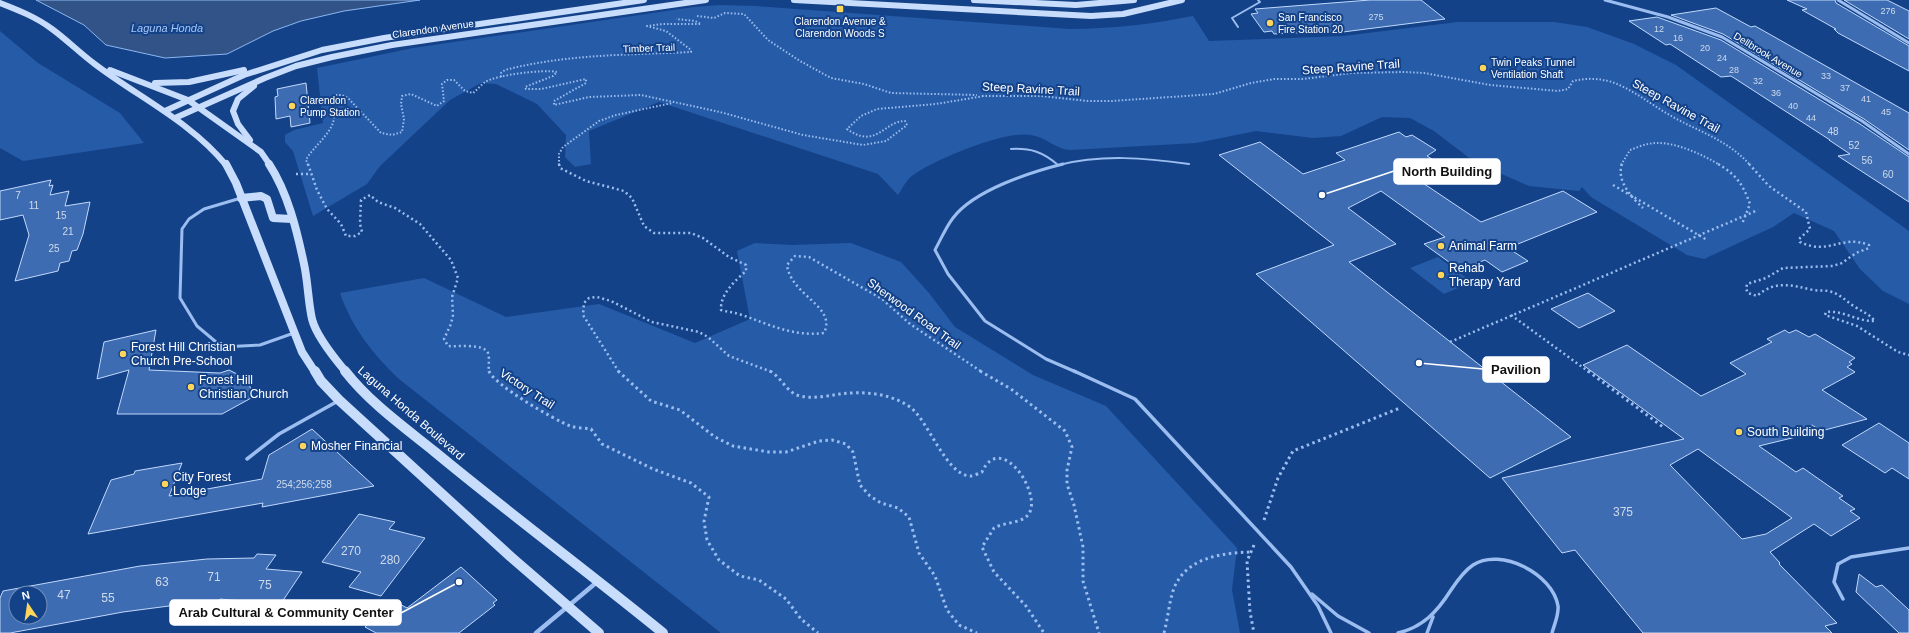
<svg xmlns="http://www.w3.org/2000/svg" width="1909" height="633" viewBox="0 0 1909 633" font-family="Arial,sans-serif">
  <rect width="100%" height="100%" fill="#144289"/>
  <g fill="#265ba8">
    <path d="M720,5L755,6L1069,29C1112,29 1152,24 1193,16L1209,41L1343,36L1458,22H1554L1587,27L1634,44L1676,65L1909,231V304L1883,291L1860,269L1834,231L1794,213L1773,227L1704,259L1687,255L1591,197L1582,187L1579,191L1529,186L1495,171L1468,157L1434,131L1410,118L1382,117L1341,136L1313,138L1256,131L1196,143L1070,150C1055,149 1046,137 1031,135C1005,130 934,160 913,175C907,179 902,189 898,195L878,174L659,102L589,131L591,164L575,167L565,157L566,135L537,104L496,84L481,83L450,100L380,166L367,184L313,216L293,151L285,142V135L294,130L323,123L317,68L413,48L694,7Z"/>
    <path d="M0,31L38,63L120,113L144,143L23,161L0,148Z"/>
    <path d="M755,243L792,245L851,243L901,262L929,293L955,327L1033,375L1106,406L1237,548L1232,590L1240,633H721L399,379C373,354 352,328 340,293L424,278L506,317L599,304L695,343L750,319L737,251Z"/>
    <path d="M1438,257L1472,282L1444,294L1410,268Z"/>
  </g>
  <path fill="#325388" stroke="#8cb7f2" d="M36,0H420L344,11L301,21L273,31L227,54L165,58L106,45L84,25Z"/>
  <g fill="#3d6cb2" stroke="#c1d9fb" fill-rule="evenodd">
    <path d="M1370,0H1421L1445,19L1335,33L1333,31L1274,34L1272,31L1264,32L1251,14L1258,13L1255,9Z"/>
    <path d="M1787,0H1835L1836,3L1909,46V71L1838,33L1834,29H1836L1802,10L1807,9Z"/>
    <path d="M1844,0H1887L1909,11V39Z"/>
    <path d="M1716,8L1751,27L1755,26L1909,113V150L1864,119L1723,34L1671,15Z"/>
    <path d="M1657,17L1721,40L1860,124L1909,157V202L1838,156L1850,154L1829,140H1830L1731,76L1721,77L1670,44L1666,45L1629,21Z"/>
    <path d="M306,83L310,123L291,127L290,116L276,119L275,97L278,96L277,89Z"/>
    <path d="M1399,132L1406,137L1412,135L1436,150L1427,156L1432,159L1402,169L1481,222L1563,191L1597,212L1508,248L1528,261L1502,272L1485,260L1460,270L1424,244L1445,237L1381,191L1348,208L1396,244L1349,262L1571,437L1490,478L1256,274L1334,245L1219,155L1260,142L1303,174L1345,160L1336,153Z"/>
    <path d="M51,180L49,186L53,185L50,195L69,191L65,206L90,202L83,234L77,250L72,251L69,261L60,263L58,271L15,281L29,235L23,215L0,220V191Z"/>
    <path d="M1588,293L1615,311L1579,328L1551,309Z"/>
    <path d="M156,330L149,370L220,373L229,370L237,374V380H248L253,397L222,414H117L129,370L97,379L104,342Z"/>
    <path d="M1785,330L1789,333L1796,330L1809,337L1815,334L1855,358L1849,362L1852,364L1847,367L1855,372L1822,390L1867,419L1821,431L1812,425L1796,437L1759,446L1796,472L1803,468L1843,496L1839,498L1855,509L1850,511L1860,518L1831,536L1814,524L1770,552L1780,563L1779,564L1837,623L1825,626L1832,633H1643L1575,550L1562,553L1502,478L1684,439L1583,365L1627,345L1701,396L1746,374L1730,363L1772,342L1767,339ZM1698,449L1792,518L1766,534L1742,539L1670,465Z"/>
    <path d="M1879,423L1909,443V479L1892,468L1885,473L1842,445Z"/>
    <path d="M312,429L374,486L262,507L263,503L88,534L111,480L134,474L135,471L182,463L169,496L262,479L269,455Z"/>
    <path d="M359,514L395,522L389,529L425,538L381,596L349,587L361,572L322,562Z"/>
    <path d="M257,554L276,555L266,569L302,572L280,605L220,599L217,604H171L169,606L123,612L10,633H0V598L3,591L140,566L207,559L254,558ZM16,593H40V617H16Z"/>
    <path d="M461,567L497,600L493,603L495,605L459,633H376L365,627L392,600L407,608Z"/>
    <path d="M1859,574L1876,587L1882,585L1909,610V633H1899L1856,592Z"/>
  </g>
  <g fill="none" stroke-linecap="round" stroke-linejoin="round">
    <g stroke="#9bbdef" stroke-width="2" stroke-dasharray="1.5 2" stroke-linecap="butt">
      <path d="M697,16L714,18L725,13L744,14L768,40L800,61L831,78L864,84L891,93L977,95"/>
      <path d="M501,77V73L505,70C566,54 629,55 691,52V50L666,31L647,26L663,24H701L695,21L676,19"/>
      <path d="M982,96H1041L1088,101H1112L1214,94L1251,83L1274,79H1303L1352,73L1405,72L1424,73L1490,85L1558,91L1568,89L1573,81C1587,78 1598,78 1612,82C1634,90 1653,106 1673,117C1700,132 1729,141 1750,165"/>
      <path d="M308,165L306,160C313,146 335,132 334,115C334,110 330,105 329,100L334,95H342L348,98L381,133L392,135L402,132L404,119L401,104L402,96L411,94L437,106L444,101L442,84L447,80H454L465,91L473,93C477,90 481,85 485,82C496,75 544,69 557,72L553,76L525,87L526,89H541L586,79V83L554,101V105L589,97L641,95L720,112L803,135L863,145L886,141L907,125L905,121C884,121 876,150 847,129L861,116L877,109L936,104L984,96"/>
      <path d="M559,165V154L563,147L599,121L616,115L672,103"/>
      <path d="M1621,165L1630,150C1636,148 1642,145 1648,144C1671,139 1701,154 1720,165"/>
    </g>
    <g stroke="#9bbdef" stroke-width="2.5" stroke-dasharray="2 3" stroke-linecap="butt">
      <path d="M308,164L317,190L327,209L341,224L346,236H355L362,232L360,224L361,200L370,195L378,202L395,208L420,224L451,260L458,278L452,297L453,315L451,324L444,339L448,346C457,347 484,343 488,353C490,359 488,366 489,372"/>
      <path d="M559,164L560,168L586,181L624,191L632,198L644,226L654,233H691L703,238L729,257L746,265V271C735,281 720,294 721,310C727,312 733,312 739,314C769,324 792,337 824,333C837,306 791,296 787,265L795,256L809,257L882,299L910,324L982,372"/>
      <path d="M1622,164C1616,181 1632,198 1643,208"/>
      <path d="M1718,164C1737,175 1743,185 1750,204L1742,224"/>
      <path d="M1749,164L1769,186L1806,212L1810,229L1799,239L1800,242C1829,256 1841,234 1869,245V248L1856,253L1842,263L1833,266L1783,268L1766,278L1747,284L1746,289L1748,293L1757,296C1775,280 1791,285 1813,290C1818,291 1823,290 1828,291C1839,293 1846,301 1855,307C1863,312 1869,314 1875,321C1857,322 1844,310 1826,312L1825,315L1857,326L1898,352L1909,355"/>
      <path d="M296,174H311"/>
      <path d="M1613,185L1707,240"/>
      <path d="M1511,315L1589,372"/>
      <path d="M1450,342L1758,210"/>
      <path d="M619,372L583,315L584,303L589,298L597,297L611,301L652,322L699,332L708,337L729,356L772,372"/>
    </g>
    <g stroke="#9bbdef" stroke-width="3" stroke-dasharray="2.5 3.5" stroke-linecap="butt">
      <path d="M489,371C494,385 555,420 570,426C576,428 584,428 591,429L602,444L653,469L691,483L709,497L704,521L707,540L719,560L740,576L759,580L786,599L801,619L818,633"/>
      <path d="M618,371L651,401L680,410L715,437L733,446L769,452H786L819,441L832,440L846,444L853,452L860,485L870,496L881,503L898,508L909,517L919,553L935,576L947,610L959,625L977,633"/>
      <path d="M770,371C782,378 787,393 800,396C813,399 827,396 840,394C863,391 890,393 910,407C929,421 946,476 971,476C974,476 979,473 982,472C1001,430 1044,496 1028,515C1020,524 1004,522 994,528L982,547L994,572L1026,606L1044,633"/>
      <path d="M980,371L1011,389L1065,431L1072,447L1067,470V484L1074,505L1083,547V581L1099,633"/>
      <path d="M1588,371L1663,427"/>
      <path d="M1264,520L1278,478L1293,451L1400,408"/>
      <path d="M1254,545L1247,561L1250,612L1254,633"/>
      <path d="M1164,633C1168,618 1169,602 1174,588C1187,557 1222,553 1251,552"/>
    </g>
    <g stroke="#9bbdef" stroke-width="2">
      <path d="M1238,27L1232,18L1260,2L1258,0"/>
      <path d="M1011,149C1031,148 1043,152 1058,165"/>
      <path d="M1059,165C1102,154 1146,158 1189,164"/>
    </g>
    <g stroke="#9bbdef" stroke-width="3">
      <path d="M1063,164C1031,172 974,190 953,218C946,227 941,239 935,250L948,274L985,321L1046,359L1076,372"/>
      <path d="M241,198L204,209L189,219L182,229L180,298L197,326L222,347L260,345L294,333"/>
    </g>
    <g stroke="#9bbdef" stroke-width="3.5">
      <path d="M1074,371L1135,399L1291,567L1318,606L1331,633"/>
      <path d="M247,459L279,434L338,401"/>
      <path d="M1312,594L1338,616L1369,633"/>
      <path d="M1843,599L1834,582L1838,564L1851,557L1909,548"/>
      <path d="M1398,633C1423,627 1437,612 1451,590C1457,581 1464,571 1473,565C1501,547 1553,574 1558,606C1559,615 1554,625 1552,633"/>
      <path d="M1427,633L1433,617"/>
    </g>
    <g stroke="#9bbdef" stroke-width="3">
      <path d="M1605,0L1668,17L1722,37L1862,121L1909,154"/>
      <path d="M1838,0L1909,43"/>
    </g>
    <path stroke="#9bbdef" stroke-width="4.5" d="M536,633L597,582"/>
    <g stroke="#c8dcfb" stroke-width="6">
      <path d="M794,0L1091,16L1123,14L1182,0"/>
      <path d="M974,0L1076,5L1134,0"/>
      <path d="M0,3C18,10 36,17 52,29C67,40 81,54 96,65C140,98 192,123 226,165"/>
      <path d="M110,70L188,100L261,152L270,165"/>
      <path d="M155,83L189,82L244,70"/>
      <path d="M165,111L244,75L322,50L384,38L644,0"/>
      <path d="M175,118L265,78L296,66L332,57L392,45L706,0"/>
      <path d="M250,140L238,124L233,111L238,99L254,86"/>
    </g>
    <g stroke="#c8dcfb" stroke-width="8">
      <path d="M226,164L236,183L302,352L315,372"/>
      <path d="M269,164C288,193 297,231 304,264C308,282 308,301 312,319C316,335 335,359 346,372"/>
      <path d="M241,198L261,196L267,199L273,218L292,219"/>
    </g>
    <g stroke="#c8dcfb" stroke-width="10">
      <path d="M315,371L321,381L339,400L511,557L599,633"/>
      <path d="M345,371C370,403 404,427 435,452C510,514 588,572 663,633"/>
    </g>
  </g>
  <g fill="#ffd659" stroke="#144289" stroke-width="1.5">
    <rect x="836" y="5" width="8" height="8" rx="2"/>
    <circle cx="1270" cy="23" r="4"/>
    <circle cx="1483" cy="68" r="4"/>
    <circle cx="292" cy="106" r="4"/>
    <circle cx="1441" cy="246" r="4"/>
    <circle cx="1441" cy="275" r="4"/>
    <circle cx="123" cy="354" r="4"/>
    <circle cx="191" cy="387" r="4"/>
    <circle cx="1739" cy="432" r="4"/>
    <circle cx="303" cy="446" r="4"/>
    <circle cx="165" cy="484" r="4"/>
  </g>
  <g text-anchor="middle" dominant-baseline="central" stroke-width="4" stroke-linejoin="round" paint-order="stroke">
    <g font-size="9" fill="#cedaec">
      <text x="1888" y="11">276</text>
      <text x="1376" y="17">275</text>
      <text x="1659" y="29">12</text>
      <text x="1678" y="38">16</text>
      <text x="1705" y="48">20</text>
      <text x="1722" y="58">24</text>
      <text x="1734" y="70">28</text>
      <text x="1826" y="76">33</text>
      <text x="1758" y="81">32</text>
      <text x="1845" y="88">37</text>
      <text x="1776" y="93">36</text>
      <text x="1866" y="99">41</text>
      <text x="1793" y="106">40</text>
      <text x="1886" y="112">45</text>
      <text x="1811" y="118">44</text>
    </g>
    <g font-size="10" fill="#fff" stroke="#144289" text-anchor="start">
      <text x="1278" y="17">San Francisco<tspan x="1278" dy="12">Fire Station 20</tspan></text>
      <text x="840" y="21" text-anchor="middle">Clarendon Avenue &amp;<tspan x="840" dy="12">Clarendon Woods S</tspan></text>
      <text x="1491" y="62">Twin Peaks Tunnel<tspan x="1491" dy="12">Ventilation Shaft</tspan></text>
      <text x="300" y="100">Clarendon<tspan x="300" dy="12">Pump Station</tspan></text>
    </g>
    <g font-size="10" fill="#fff" stroke="#144289">
      <text transform="translate(433 29) rotate(-8)">Clarendon Avenue</text>
      <text transform="translate(649 48) rotate(-2)">Timber Trail</text>
      <text transform="translate(1768 55) rotate(31)">Dellbrook Avenue</text>
    </g>
    <g font-size="10" fill="#cedaec">
      <text x="1833" y="131">48</text>
      <text x="1854" y="145">52</text>
      <text x="1867" y="160">56</text>
      <text x="1888" y="174">60</text>
      <text x="18" y="195">7</text>
      <text x="34" y="205">11</text>
      <text x="61" y="215">15</text>
      <text x="68" y="231">21</text>
      <text x="54" y="248">25</text>
      <text x="304" y="484">254;256;258</text>
    </g>
    <g font-size="11" font-style="italic" fill="#a6c7f7" stroke="#144289">
      <text x="167" y="28">Laguna Honda</text>
    </g>
    <g font-size="12" fill="#fff" stroke="#144289">
      <text transform="translate(1351 67) rotate(-4)">Steep Ravine Trail</text>
      <text transform="translate(1031 89) rotate(3)">Steep Ravine Trail</text>
      <text transform="translate(1676 106) rotate(29)">Steep Ravine Trail</text>
      <text transform="translate(914 314) rotate(36)">Sherwood Road Trail</text>
      <text transform="translate(527 389) rotate(33)">Victory Trail</text>
      <text transform="translate(411 413) rotate(41)">Laguna Honda Boulevard</text>
    </g>
    <g font-size="12" fill="#fff" stroke="#144289" text-anchor="start">
      <text x="1449" y="246">Animal Farm</text>
      <text x="1449" y="268">Rehab<tspan x="1449" dy="14">Therapy Yard</tspan></text>
      <text x="131" y="347">Forest Hill Christian<tspan x="131" dy="14">Church Pre-School</tspan></text>
      <text x="199" y="380">Forest Hill<tspan x="199" dy="14">Christian Church</tspan></text>
      <text x="1747" y="432">South Building</text>
      <text x="311" y="446">Mosher Financial</text>
      <text x="173" y="477">City Forest<tspan x="173" dy="14">Lodge</tspan></text>
    </g>
    <g font-size="12" fill="#cedaec">
      <text x="1623" y="512">375</text>
      <text x="351" y="551">270</text>
      <text x="390" y="560">280</text>
      <text x="214" y="577">71</text>
      <text x="162" y="582">63</text>
      <text x="265" y="585">75</text>
      <text x="64" y="595">47</text>
      <text x="108" y="598">55</text>
    </g>
  </g>
  <path fill="none" stroke="#fff" stroke-width="1.5" d="M1322 195L1394 171M1419 363L1483 369M459 582L401 613"/>
  <g fill="#fff" stroke="#144289" stroke-width="1.5">
    <circle cx="1322" cy="195" r="4"/>
    <circle cx="1419" cy="363" r="4"/>
    <circle cx="459" cy="582" r="4"/>
  </g>
  <g fill="#fff" stroke="#fff" stroke-width="1.5">
    <rect x="1394" y="159" width="106" height="25" rx="4"/>
    <rect x="1483" y="357" width="66" height="25" rx="4"/>
    <rect x="170" y="600" width="231" height="25" rx="4"/>
  </g>
  <g font-size="13" text-anchor="middle" font-weight="bold" fill="#111">
    <text x="1447" y="176">North Building</text>
    <text x="1516" y="374">Pavilion</text>
    <text x="286" y="617">Arab Cultural &amp; Community Center</text>
  </g>
  <g transform="translate(28 605) rotate(347)"><circle r="19" fill="#144289" stroke="#728eb8"/>
  <path d="M0-3L7 15L0 10L-7 15Z" fill="#ffd659"/>
  <text y="-6" font-size="11" font-weight="bold" text-anchor="middle" fill="#ffffff">N</text>
  </g>
</svg>
